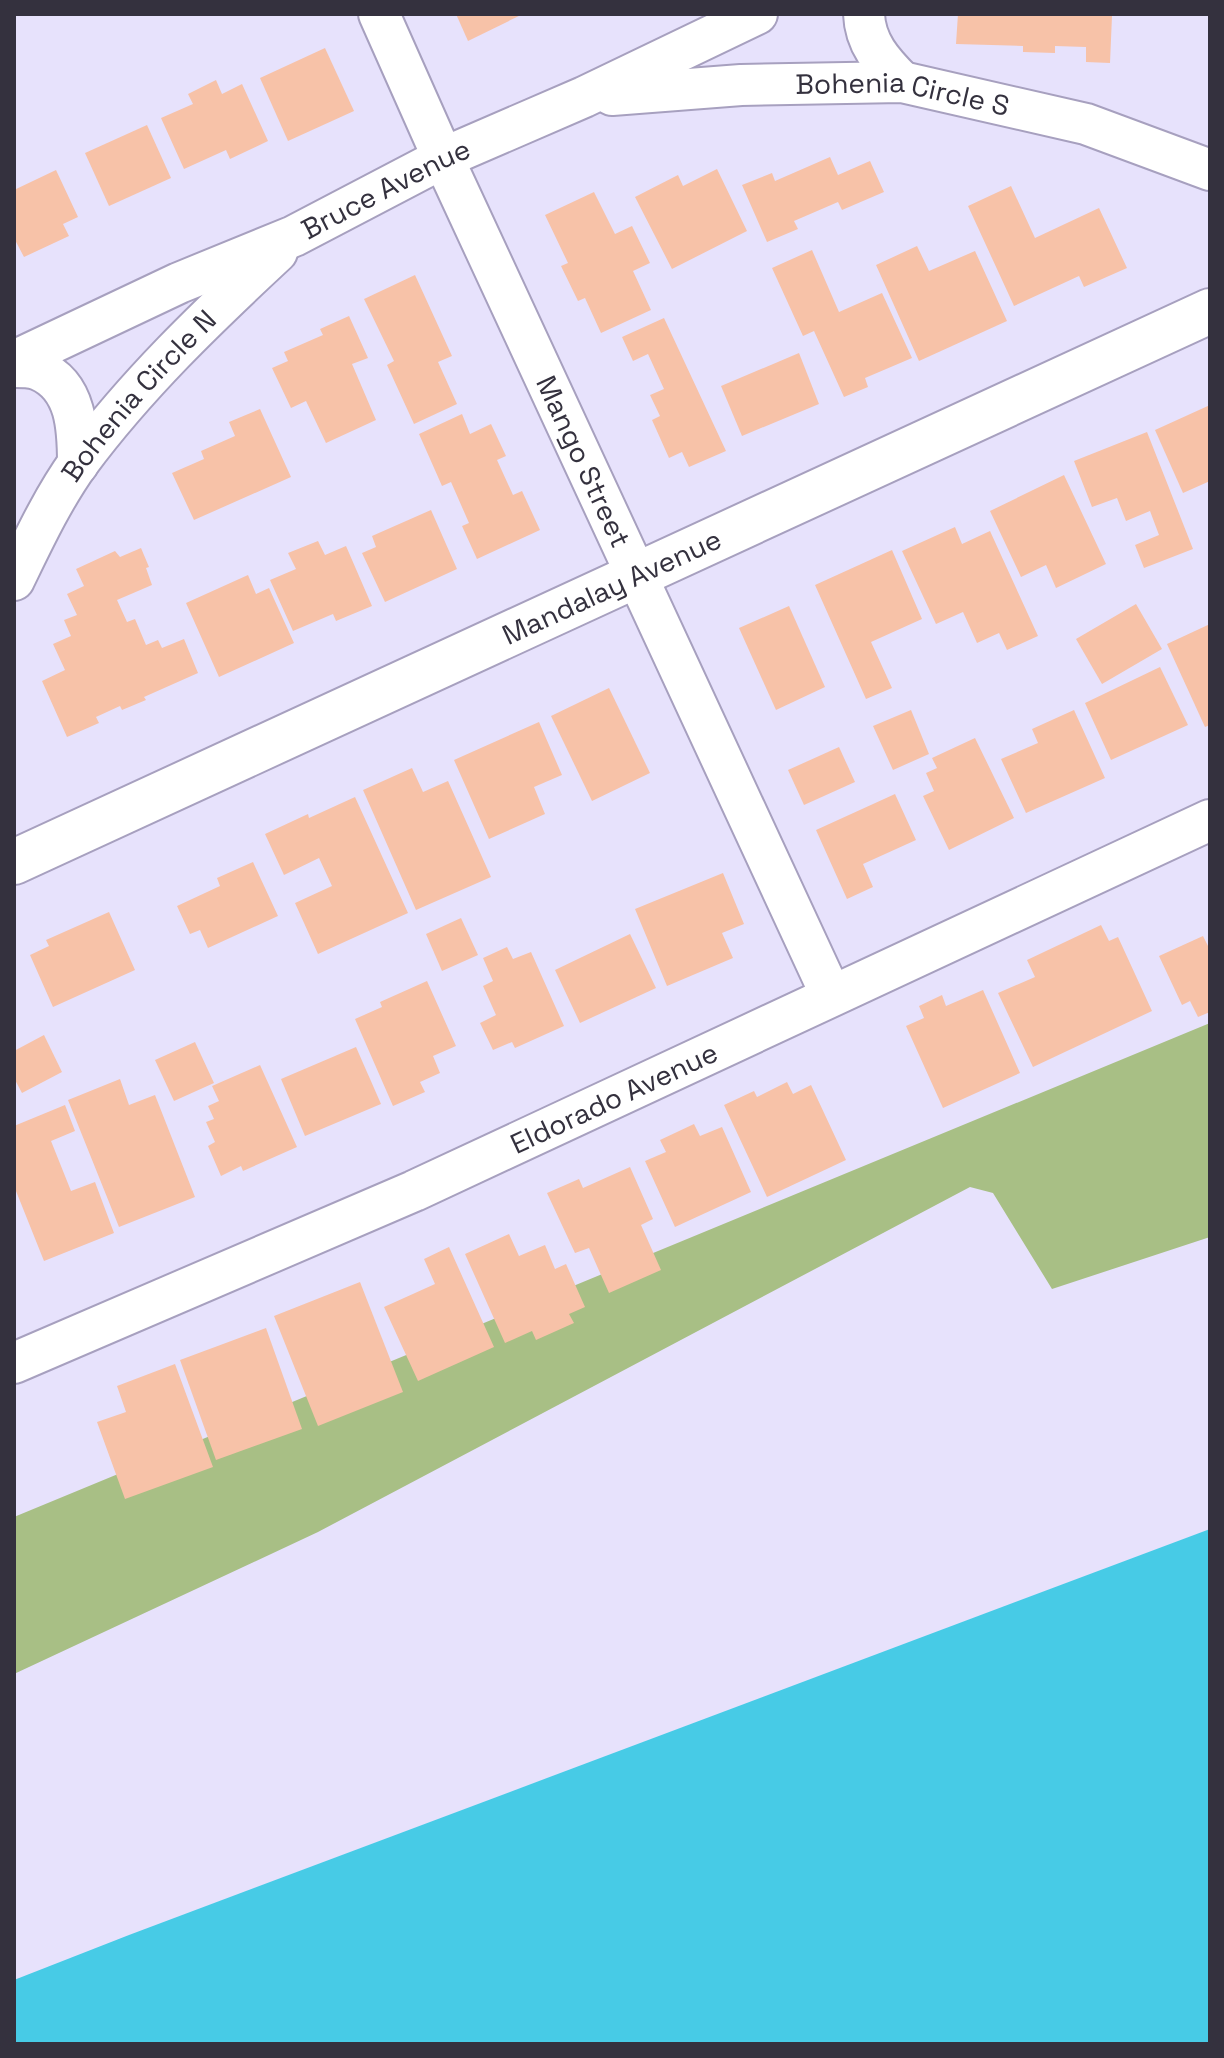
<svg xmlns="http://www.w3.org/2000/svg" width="1224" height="2058" viewBox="0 0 1224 2058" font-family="'Space Grotesk',sans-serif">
  <rect width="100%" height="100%" fill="#e7e2fc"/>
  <path fill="#a8bf85" d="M1210,1023V1237L1052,1289L993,1193L970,1187L318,1532L14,1674V1517Z"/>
  <path fill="#47cbe6" d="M1210,1529V2044H14V1980L129,1935Z"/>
  <g fill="#f7c2a8">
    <path d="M456,14H523L468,41Z"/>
    <path d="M958,14L1112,16L1110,63L1086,62V47L1055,46V53L1023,52V46L956,44Z"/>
    <path d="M325,48L354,111L288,141L260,78Z"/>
    <path d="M216,80L222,94L242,84L268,141L230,159L226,150L184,169L161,118L193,104L188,94Z"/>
    <path d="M147,125L171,178L109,206L85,153Z"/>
    <path d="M830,157L838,175L870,161L884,192L842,210L838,202L794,221L798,229L767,242L742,185L772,173L775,181Z"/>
    <path d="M717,169L747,231L672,269L635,197L678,175L683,186Z"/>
    <path d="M56,170L78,217L63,224L69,236L24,257L14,238V190Z"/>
    <path d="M1011,186L1035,238L1099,208L1127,268L1084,287L1079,276L1014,306L968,206Z"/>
    <path d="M594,192L615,234L632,226L650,263L633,271L651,310L601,333L585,298L578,301L561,266L568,263L545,215Z"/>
    <path d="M917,246L929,271L975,251L1007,321L919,361L876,265Z"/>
    <path d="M812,250L839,312L882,293L912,358L865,378L868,387L844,397L814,331L803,336L772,268Z"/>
    <path d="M415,275L452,356L438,362L457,404L414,424L387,365L394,361L364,299Z"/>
    <path d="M349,316L368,358L352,364L376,420L326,443L306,401L291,408L272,368L288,361L284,352L323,335L320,329Z"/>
    <path d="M664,318L726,451L689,467L682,452L669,458L652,420L660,416L650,395L664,389L648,354L633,361L622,337Z"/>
    <path d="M799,353L819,404L742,436L721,386Z"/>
    <path d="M1210,405V481L1183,493L1155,430Z"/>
    <path d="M260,409L291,477L194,520L172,473L204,459L201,451L235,436L229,422Z"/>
    <path d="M462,414L470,434L491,424L506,456L497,460L513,495L522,491L540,530L477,559L462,526L469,523L451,482L442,486L419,434Z"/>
    <path d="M1147,432L1193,549L1144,568L1135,545L1159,535L1150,511L1126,521L1117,498L1092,507L1074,461Z"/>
    <path d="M1064,475L1106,564L1056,588L1046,565L1021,577L990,511Z"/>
    <path d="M431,510L457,569L385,602L362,553L376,547L372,536Z"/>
    <path d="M955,527L962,544L990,531L1038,636L1007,650L999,633L977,643L963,612L936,624L902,551Z"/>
    <path d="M318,541L325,555L346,546L372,606L336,621L333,614L293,631L270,580L296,569L288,553Z"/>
    <path d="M141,548L149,567L146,568L152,585L117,600L127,622L135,619L146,645L158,640L162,648L184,639L198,673L144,697L146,700L122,710L120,706L96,717L99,723L67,737L42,681L65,670L53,644L71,636L64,620L77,615L67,594L84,586L76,569L115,551L120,557Z"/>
    <path d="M892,550L922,619L871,642L892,688L866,699L815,585Z"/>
    <path d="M248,575L256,594L269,588L294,643L219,677L186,603Z"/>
    <path d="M1136,604L1162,649L1102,684L1076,639Z"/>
    <path d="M789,606L825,687L776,710L739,628Z"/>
    <path d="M1210,624V725L1205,727L1167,644Z"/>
    <path d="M1160,667L1188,725L1111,760L1085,703Z"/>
    <path d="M609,688L650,773L592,801L551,716Z"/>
    <path d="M911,710L929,754L893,770L873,726Z"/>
    <path d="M1074,710L1105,778L1026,813L1001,759L1038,743L1032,729Z"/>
    <path d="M539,722L562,775L534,787L545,814L489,839L454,760Z"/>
    <path d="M975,738L1014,818L949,850L923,796L934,791L926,773L937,768L932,758Z"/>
    <path d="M839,747L855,782L804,805L788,770Z"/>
    <path d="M412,768L423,792L448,781L491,877L416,910L363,790Z"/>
    <path d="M895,794L916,840L863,864L873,887L847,899L816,830Z"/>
    <path d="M355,797L408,913L318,954L295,903L332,886L319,858L284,875L265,834L308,814L309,818Z"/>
    <path d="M253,862L278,916L208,948L200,930L190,934L177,906L220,886L217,878Z"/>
    <path d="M723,873L744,924L722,933L733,958L667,986L635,909Z"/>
    <path d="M109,912L135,970L53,1007L30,955L49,946L46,940Z"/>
    <path d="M461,918L478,955L442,971L426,934Z"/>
    <path d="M1101,925L1109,941L1118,937L1152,1011L1033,1067L998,993L1035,977L1027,960Z"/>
    <path d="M630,934L656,988L580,1023L555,970Z"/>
    <path d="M1203,936L1210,950V1012L1198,1017L1190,1001L1182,1005L1159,956Z"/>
    <path d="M507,947L513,959L531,952L564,1026L515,1048L512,1042L493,1050L480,1023L496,1015L483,986L493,981L483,958Z"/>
    <path d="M427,981L456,1046L433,1056L440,1073L420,1082L425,1092L393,1106L355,1019L382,1007L380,1002Z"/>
    <path d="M983,990L1020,1073L943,1108L906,1026L924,1018L919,1006L942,995L946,1006Z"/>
    <path d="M44,1035L62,1072L22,1093L14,1078V1051Z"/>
    <path d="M195,1042L214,1083L174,1101L155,1060Z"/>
    <path d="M356,1047L381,1104L305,1136L281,1079Z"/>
    <path d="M260,1065L297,1147L243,1171L241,1166L221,1176L208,1146L215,1142L206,1122L214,1119L208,1106L219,1101L212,1086Z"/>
    <path d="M120,1079L129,1105L155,1095L195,1197L119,1227L68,1100Z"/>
    <path d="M787,1082L793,1094L811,1085L846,1160L767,1197L724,1105L754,1091L757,1097Z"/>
    <path d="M65,1105L75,1131L51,1141L71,1191L95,1182L114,1233L44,1261L14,1186V1126Z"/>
    <path d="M694,1124L700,1136L722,1127L751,1192L675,1227L645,1161L666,1152L660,1140Z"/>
    <path d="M630,1167L653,1219L641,1225L661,1270L609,1293L589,1248L575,1253L547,1193L579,1179L583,1188Z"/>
    <path d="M509,1234L519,1256L545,1245L555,1269L566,1264L585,1307L569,1314L574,1323L536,1340L532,1331L505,1343L465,1254Z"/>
    <path d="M449,1247L494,1347L418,1381L384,1307L435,1284L424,1259Z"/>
    <path d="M360,1282L403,1392L318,1426L274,1316Z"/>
    <path d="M266,1328L302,1429L216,1460L180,1360Z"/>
    <path d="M175,1364L213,1467L125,1499L97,1422L126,1412L117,1386Z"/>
  </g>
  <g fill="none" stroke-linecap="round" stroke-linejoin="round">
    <defs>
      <g id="street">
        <path id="s1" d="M379,14L443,158L831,995"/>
        <path d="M864,14C865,43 882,62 902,82"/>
        <path id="s2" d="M612,95L741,85L902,82L1086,124L1210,170"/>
        <path id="s3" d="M14,361L179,283L294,236L443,158L584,97L757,14"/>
        <path d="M14,367C22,367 32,367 39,370C77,386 78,430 78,464"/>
        <path id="s4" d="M14,580C33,541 53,498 79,462C137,384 206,318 277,252"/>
        <path id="s5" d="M14,1363L414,1191L1210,820"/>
      </g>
      <g id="secondary">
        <path id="s6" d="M14,862L1210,311"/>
      </g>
    </defs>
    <use href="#street" stroke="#a7a0bf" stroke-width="44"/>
    <use href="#secondary" stroke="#a7a0bf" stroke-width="48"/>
    <use href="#street" stroke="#fff" stroke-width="40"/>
    <use href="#secondary" stroke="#fff" stroke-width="44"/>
  </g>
  <g text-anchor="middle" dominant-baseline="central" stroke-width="8" stroke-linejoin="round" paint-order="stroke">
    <g font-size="28" fill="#34313e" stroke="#f4f1fe">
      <text stroke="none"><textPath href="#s2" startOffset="292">Bohenia Circle S</textPath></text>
      <text stroke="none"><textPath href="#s3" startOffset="410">Bruce Avenue</textPath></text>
      <text stroke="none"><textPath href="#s4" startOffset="224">Bohenia Circle N</textPath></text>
      <text stroke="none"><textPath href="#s1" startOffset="492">Mango Street</textPath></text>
      <text stroke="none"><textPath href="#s6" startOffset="658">Mandalay Avenue</textPath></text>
      <text stroke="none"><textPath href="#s5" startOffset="656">Eldorado Avenue</textPath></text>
    </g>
  </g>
  <rect width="1224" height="2058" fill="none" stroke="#34313e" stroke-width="32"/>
</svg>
